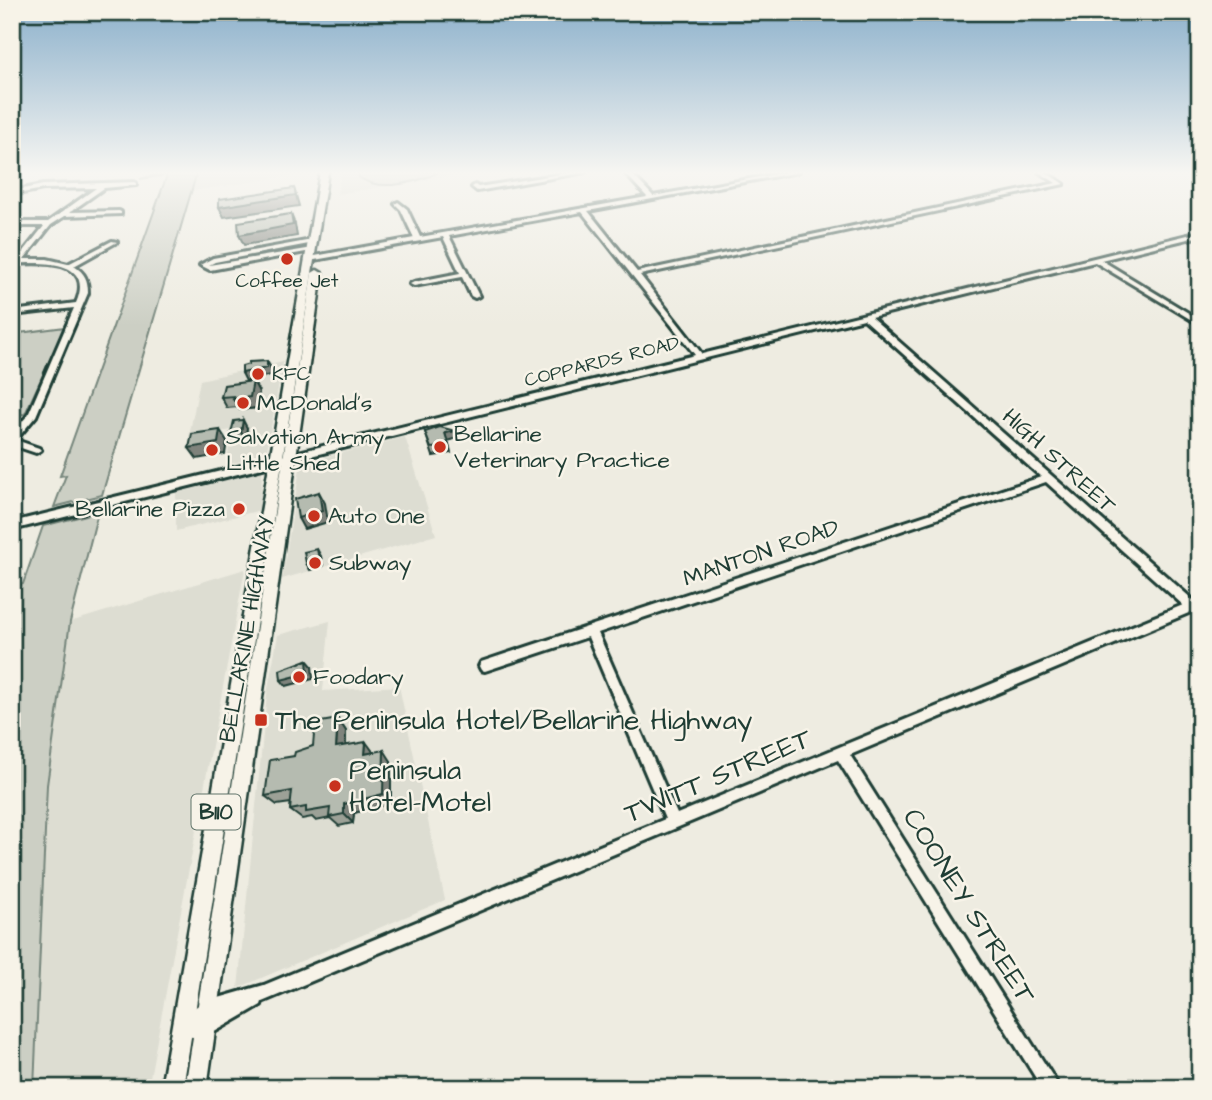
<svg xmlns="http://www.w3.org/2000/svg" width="1212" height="1100" viewBox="0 0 1212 1100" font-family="'Architects Daughter',sans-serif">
  <rect width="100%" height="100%" fill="#eeece1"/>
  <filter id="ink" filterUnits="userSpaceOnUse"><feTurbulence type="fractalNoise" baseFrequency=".0143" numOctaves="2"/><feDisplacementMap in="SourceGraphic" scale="14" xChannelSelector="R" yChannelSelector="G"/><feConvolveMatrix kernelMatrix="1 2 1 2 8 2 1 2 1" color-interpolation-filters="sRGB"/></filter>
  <g filter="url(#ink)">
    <g fill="#ddddd2">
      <path d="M197,172H316L191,191Z"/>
      <path d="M341,172H477L337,194Z"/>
      <path d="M283,362L267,450L261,456L226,465L232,430L189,437L200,380Z"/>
      <path d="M405,437L436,535L282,579L300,468L306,462Z"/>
      <path d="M262,471L261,510L176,531V493Z"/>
      <path d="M245,569L148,1088H34L43,819L70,622Z"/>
      <path d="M330,621L323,691L399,686L445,900L238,988L267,694L278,635Z"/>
    </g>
    <g fill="#cccfc4" stroke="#76867c" stroke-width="2">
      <path d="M164,172H197L102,495L54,507L66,475L60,476L167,175L140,179Z"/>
      <path d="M359,172H439C418,182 379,193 359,177Z"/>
      <path d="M65,327L25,414L12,415V334Z"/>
      <path d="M98,512L70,622L47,785L34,1088H12V587L23,584L43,526Z"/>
    </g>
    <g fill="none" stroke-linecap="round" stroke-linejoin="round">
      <defs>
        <g id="minor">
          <path d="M574,172H585L477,191L472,187L475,185L478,187Z"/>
          <path d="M624,172H630L653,196L787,172H798L588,211L637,272L1056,183L1039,172H1045L1064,184L640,275L702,354L1200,232V236L1101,260L1200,320V325L1095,262L871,317L1200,606V618L1191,612L850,755L1060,1088H1042L838,760L262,1002L261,1005L204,1038L182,1036L176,1034L174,1028L176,1022L201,1003L264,985L665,819L588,637L485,671L481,670L479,666L481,662L1041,477L864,319L12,530V522L695,355L582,212L449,236L479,296L475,298L471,296L462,277L414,286L410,284L414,282L460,273L443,237L309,261L306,259L309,257L414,238L401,210L395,204L398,202L407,209L420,237L647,197ZM1046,482L1183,605L677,814L598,633Z"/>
          <path d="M134,182L136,183V185L104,188L70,212L119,211L121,212V214L65,216L51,225L24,259H47L68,264L112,241L117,242L74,266C85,273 88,280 88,293L36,416L16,440L39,448L41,450L36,453L12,445V433L28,415L74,308L12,315V311L76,303C95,259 41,262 12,264V260H17L44,226H12V222H48L96,188L43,189L12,195V191L43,185Z"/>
          <path d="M312,240L314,241V243L215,262L209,265L313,248L314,249L311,251L210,270L200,265L213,258Z"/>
        </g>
        <g id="highway">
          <path d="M320,172H328L183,1088H161Z"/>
          <path d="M317,270L322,273L207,1088H185L312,273Z"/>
        </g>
      </defs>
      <use href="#minor" stroke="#1f3d34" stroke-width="6"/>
      <use href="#highway" stroke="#1f3d34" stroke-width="5"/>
      <use href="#minor" fill="#f7f3e8" fill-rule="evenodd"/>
      <use href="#highway" fill="#f7f3e8" fill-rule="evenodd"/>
    </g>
    <g fill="#9ca197" stroke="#1f3d34" stroke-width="2">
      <path d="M253,381L259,392L256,408L240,410L238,407L227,408L221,397Z"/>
      <path d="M247,428L245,439L235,441L231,433Z"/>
      <path d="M425,432L457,438L448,441L451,453L433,456Z"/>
      <path d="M338,719L346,731V745L374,752L391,761V803L354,813L353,823L339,826L330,818L316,821L312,817L302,819L290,810L291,803L277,805L265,796L294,756L313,746Z"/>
    </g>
    <g fill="#7f837b" stroke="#1f3d34" stroke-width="2">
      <path d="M294,188L299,206L224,217L219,207Z"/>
      <path d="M291,214L295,224L297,236L244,245L239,235Z"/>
      <path d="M267,361L271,368V375L246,381L242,373Z"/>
      <path d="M253,381L259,392L256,408L240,410L233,399Z"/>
      <path d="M243,420L247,428L245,439L241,432Z"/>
      <path d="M220,430L227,441L225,454L197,459L189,448Z"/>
      <path d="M455,431L457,438L447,441L445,433Z"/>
      <path d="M319,492L325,503L328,522L304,529L298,518Z"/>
      <path d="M317,549L321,556L323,566L310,570L306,563Z"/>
      <path d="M307,660L312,666L313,679L286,686L281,680Z"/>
      <path d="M338,719L346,731L345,758L336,747Z"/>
      <path d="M366,742L374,753L365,754Z"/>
      <path d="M384,750L391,761V803L354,813L353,823L344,814V804Z"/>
    </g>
    <g fill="#b5bbb0" stroke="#1f3d34" stroke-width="2">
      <path d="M294,188L296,195L219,207V199Z"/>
      <path d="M291,214L293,225L239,235L238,222Z"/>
      <path d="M267,361V368L242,373V366L249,364V362Z"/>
      <path d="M253,381L250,397L233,399L234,396L221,397L224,385Z"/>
      <path d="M243,420L241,432L231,433L234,421Z"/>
      <path d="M440,427L455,431L445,433L449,446L431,448L425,432Z"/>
      <path d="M220,430L218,443L189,448L192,434Z"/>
      <path d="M319,492L322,511L298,518L295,499Z"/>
      <path d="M317,549L319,559L306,563L304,552Z"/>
      <path d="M307,660L308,673L281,680L280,670Z"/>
      <path d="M338,719L336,747L366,742L365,754L384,750L383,794L344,804V814L329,817L330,808L306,812V807L290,810L292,791L265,796L270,760L294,756L295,752L313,746L315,723Z"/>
    </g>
  </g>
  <linearGradient id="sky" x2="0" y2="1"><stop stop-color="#8bb0cb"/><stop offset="0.53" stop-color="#f7f6f2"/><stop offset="1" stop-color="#f7f6f2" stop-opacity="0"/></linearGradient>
  <rect width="1212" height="326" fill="url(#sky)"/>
  <g fill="#c8321e" stroke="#f7f3e8" stroke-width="2.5">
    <circle cx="287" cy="259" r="7"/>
    <circle cx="258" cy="374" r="7"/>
    <circle cx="243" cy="403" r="7"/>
    <circle cx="440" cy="447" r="7"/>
    <circle cx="212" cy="450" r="7"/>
    <circle cx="239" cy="509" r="7"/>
    <circle cx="314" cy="516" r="7"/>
    <circle cx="315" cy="563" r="7"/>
    <circle cx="299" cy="677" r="7"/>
    <rect x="254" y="713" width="14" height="14" rx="3.5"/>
    <circle cx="335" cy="786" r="7"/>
  </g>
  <g text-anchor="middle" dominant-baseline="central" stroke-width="5" stroke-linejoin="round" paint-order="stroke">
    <g font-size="19" fill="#1f3d34" stroke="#f7f3e8">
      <text x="287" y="281">Coffee Jet</text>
      <text x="272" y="374" text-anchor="start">KFC</text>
    </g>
    <g font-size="19" fill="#1f3d34" stroke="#f7f3e8">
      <text transform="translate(602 362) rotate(-14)">COPPARDS ROAD</text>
    </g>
    <rect fill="#f7f3e8" stroke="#60746a" stroke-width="2" x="191.5" y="794.5" width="49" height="35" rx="5"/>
    <g font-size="21" font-weight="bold" fill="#1f3d34">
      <text x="216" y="812">B110</text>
    </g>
    <g font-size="23" fill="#1f3d34" stroke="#f7f3e8" text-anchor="start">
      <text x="257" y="403">McDonald's</text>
      <text x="454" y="434">Bellarine<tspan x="454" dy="26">Veterinary Practice</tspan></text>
      <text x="226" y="437">Salvation Army<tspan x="226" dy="26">Little Shed</tspan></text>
      <text x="225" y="509" text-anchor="end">Bellarine Pizza</text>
      <text x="328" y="516">Auto One</text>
      <text x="329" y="563">Subway</text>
      <text x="313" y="677">Foodary</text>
    </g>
    <g font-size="23" fill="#1f3d34" stroke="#f7f3e8">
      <text transform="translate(1059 461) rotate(42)">HIGH STREET</text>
      <text transform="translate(761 553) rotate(-19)">MANTON ROAD</text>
      <text transform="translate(247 629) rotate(-80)">BELLARINE HIGHWAY</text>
    </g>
    <g font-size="28" fill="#1f3d34" stroke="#f7f3e8" text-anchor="start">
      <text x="275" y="720">The Peninsula Hotel/Bellarine Highway</text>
      <text x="349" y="770">Peninsula<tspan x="349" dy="32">Hotel-Motel</tspan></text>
    </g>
    <g font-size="28" fill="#1f3d34" stroke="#f7f3e8">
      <text transform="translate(718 776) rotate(-23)">TWITT STREET</text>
      <text transform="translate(969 906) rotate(58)">COONEY STREET</text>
    </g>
  </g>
  <rect width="1212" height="1100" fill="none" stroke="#f7f3e8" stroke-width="42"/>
  <rect x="21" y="21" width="1170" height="1058" fill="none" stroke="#1f3d34" stroke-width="2.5" filter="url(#ink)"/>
</svg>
